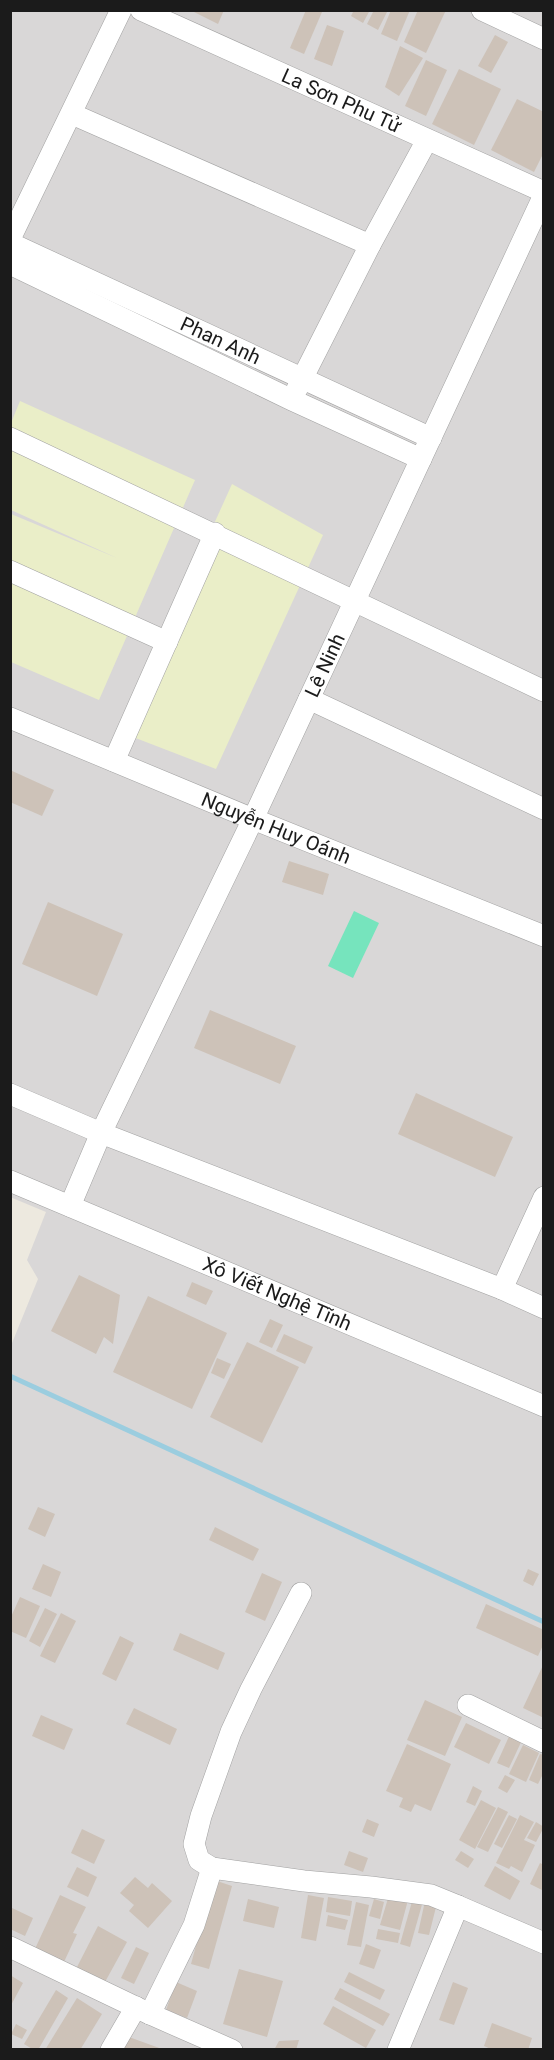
<svg xmlns="http://www.w3.org/2000/svg" width="554" height="2060" viewBox="0 0 554 2060" font-family="Roboto,sans-serif">
  <rect width="100%" height="100%" fill="#ede9df"/>
  <path fill="#d9d7d7" d="M11,11H543V2049H11L10,1348L38,1279L27,1260L46,1212L10,1197Z"/>
  <g fill="#eaeec8">
    <path d="M20,401L195,480L99,700L11,662V514L117,558L11,510V423Z"/>
    <path d="M232,484L323,535L216,769L120,732Z"/>
  </g>
  <path fill="#76e4bd" d="M354,911L379,923L353,978L328,966Z"/>
  <g fill="none" stroke-linecap="round" stroke-linejoin="round">
    <path stroke="#9bcddf" stroke-width="5" d="M10,1376L544,1622"/>
  </g>
  <g fill="#cdc2b8">
    <path d="M195,10H224L218,24L194,12Z"/>
    <path d="M306,10L322,12L304,54L290,48Z"/>
    <path d="M354,10H370L363,23L351,16Z"/>
    <path d="M374,10H388L378,30L367,24Z"/>
    <path d="M391,10H410L397,41L381,34Z"/>
    <path d="M418,10H446L426,53L404,42Z"/>
    <path d="M327,25L344,31L332,66L314,59Z"/>
    <path d="M495,35L508,42L491,73L478,66Z"/>
    <path d="M400,46L423,58L399,96L385,87Z"/>
    <path d="M426,60L447,70L426,116L405,106Z"/>
    <path d="M459,69L501,89L474,145L432,124Z"/>
    <path d="M517,99L544,112V152L534,172L491,150Z"/>
    <path d="M10,770L54,790L42,816L10,802Z"/>
    <path d="M289,861L329,874L323,895L282,882Z"/>
    <path d="M48,902L123,934L97,996L22,964Z"/>
    <path d="M210,1010L296,1046L280,1084L194,1048Z"/>
    <path d="M416,1093L513,1137L495,1177L398,1134Z"/>
    <path d="M79,1275L120,1295L113,1344L104,1337L96,1354L51,1331Z"/>
    <path d="M192,1282L213,1291L206,1305L186,1296Z"/>
    <path d="M148,1296L227,1333L192,1409L113,1372Z"/>
    <path d="M270,1319L283,1325L272,1348L259,1342Z"/>
    <path d="M284,1334L313,1347L305,1364L276,1351Z"/>
    <path d="M247,1342L299,1367L262,1443L210,1417Z"/>
    <path d="M217,1358L231,1364L224,1379L211,1373Z"/>
    <path d="M38,1507L55,1514L45,1537L28,1529Z"/>
    <path d="M215,1527L259,1549L253,1561L209,1540Z"/>
    <path d="M43,1564L61,1572L51,1597L32,1589Z"/>
    <path d="M528,1569L539,1574L533,1586L523,1581Z"/>
    <path d="M262,1573L282,1582L265,1621L245,1612Z"/>
    <path d="M20,1597L40,1606L26,1638L10,1631V1619Z"/>
    <path d="M486,1604L544,1630V1643L538,1656L476,1628Z"/>
    <path d="M45,1608L57,1614L40,1647L29,1641Z"/>
    <path d="M61,1613L76,1621L55,1663L40,1656Z"/>
    <path d="M180,1633L225,1653L218,1670L173,1650Z"/>
    <path d="M120,1636L134,1643L116,1681L102,1674Z"/>
    <path d="M544,1663V1718L523,1708Z"/>
    <path d="M425,1700L462,1717L445,1756L407,1740Z"/>
    <path d="M134,1708L177,1729L170,1745L126,1724Z"/>
    <path d="M41,1715L73,1729L64,1750L32,1736Z"/>
    <path d="M466,1723L501,1740L489,1764L454,1747Z"/>
    <path d="M511,1732L523,1738L509,1768L497,1763Z"/>
    <path d="M407,1744L451,1764L431,1811L415,1804L411,1812L399,1807L403,1798L386,1791Z"/>
    <path d="M523,1745L539,1753L526,1782L509,1774Z"/>
    <path d="M540,1754L544,1755V1772L538,1784L529,1780Z"/>
    <path d="M505,1775L515,1780L507,1793L498,1788Z"/>
    <path d="M473,1786L482,1791L475,1806L466,1802Z"/>
    <path d="M481,1800L496,1808L475,1849L459,1840Z"/>
    <path d="M498,1807L508,1812L488,1852L477,1847Z"/>
    <path d="M509,1815L517,1819L502,1848L494,1844Z"/>
    <path d="M520,1815L534,1822L524,1840L535,1845L522,1872L511,1866L509,1869L496,1863Z"/>
    <path d="M367,1819L379,1824L374,1837L362,1832Z"/>
    <path d="M536,1822L544,1827L536,1842L527,1838Z"/>
    <path d="M82,1829L105,1840L94,1864L71,1853Z"/>
    <path d="M349,1851L368,1858L363,1872L344,1865Z"/>
    <path d="M461,1851L474,1859L468,1868L455,1860Z"/>
    <path d="M540,1863L544,1865V1891L530,1884Z"/>
    <path d="M495,1866L520,1881L510,1900L484,1886Z"/>
    <path d="M77,1867L97,1877L88,1897L67,1887Z"/>
    <path d="M135,1877L148,1888L152,1883L172,1901L148,1928L129,1911L134,1905L120,1893Z"/>
    <path d="M214,1880L232,1886L209,1969L191,1964Z"/>
    <path d="M60,1895L86,1907L73,1933L77,1934L63,1964L34,1951Z"/>
    <path d="M308,1895L324,1898L316,1941L301,1938Z"/>
    <path d="M389,1895L408,1900L400,1930L380,1925Z"/>
    <path d="M328,1897L352,1901L350,1916L326,1912Z"/>
    <path d="M413,1898L423,1901L410,1947L400,1944Z"/>
    <path d="M248,1899L279,1907L274,1928L243,1921Z"/>
    <path d="M374,1899L384,1902L380,1919L369,1916Z"/>
    <path d="M425,1901L437,1903L429,1935L418,1933Z"/>
    <path d="M356,1902L369,1905L361,1947L347,1945Z"/>
    <path d="M10,1907L33,1918L25,1936L10,1929Z"/>
    <path d="M328,1915L348,1920L345,1930L326,1926Z"/>
    <path d="M98,1926L127,1942L105,1982L77,1967Z"/>
    <path d="M378,1929L400,1933L398,1943L376,1939Z"/>
    <path d="M366,1944L381,1950L374,1969L359,1964Z"/>
    <path d="M136,1947L149,1953L134,1984L121,1978Z"/>
    <path d="M239,1969L283,1981L267,2037L223,2024Z"/>
    <path d="M349,1972L385,1990L380,2000L344,1982Z"/>
    <path d="M10,1975L23,1983L10,2007Z"/>
    <path d="M176,1982L197,1991L187,2018L166,2010Z"/>
    <path d="M453,1982L468,1988L454,2025L439,2020Z"/>
    <path d="M340,1988L390,2014L383,2026L334,1999Z"/>
    <path d="M56,1990L68,1998L38,2050H34L24,2044Z"/>
    <path d="M77,1998L102,2014L80,2050H45Z"/>
    <path d="M333,2006L376,2030L366,2048L323,2024Z"/>
    <path d="M492,2023L532,2038L528,2050H493L484,2046Z"/>
    <path d="M16,2024L27,2030L22,2039L11,2034Z"/>
    <path d="M129,2037L162,2049V2050H124Z"/>
    <path d="M299,2040L296,2050H274L279,2041Z"/>
  </g>
  <g fill="none" stroke-linecap="round" stroke-linejoin="round">
    <defs>
      <g id="minor">
        <path id="s1" d="M141,10L544,192"/>
        <path d="M482,10L544,39"/>
        <path d="M72,114L370,245"/>
        <path d="M10,239L121,10"/>
        <path id="s2" d="M10,243L431,438"/>
        <path d="M10,264L292,400L421,459"/>
        <path d="M297,389L370,245L427,140"/>
        <path d="M10,438L544,691"/>
        <path d="M10,571L167,642"/>
        <path d="M309,699L544,809"/>
        <path id="s3" d="M10,718L253,819L544,936"/>
        <path d="M114,761L215,533"/>
        <path d="M10,1094L101,1133L502,1289L544,1308"/>
        <path id="s4" d="M10,1181L544,1406"/>
        <path id="s5" d="M70,1206L101,1133L253,819L544,195"/>
        <path d="M502,1289L544,1197"/>
        <path d="M301,1593L251,1689L231,1732L201,1816L194,1844L199,1860L212,1868L304,1881L371,1887L431,1895L458,1906"/>
        <path d="M468,1705L544,1742"/>
        <path d="M10,1947L150,2014L232,2050"/>
        <path d="M150,2014L194,1925L212,1868"/>
        <path d="M111,2050L136,2007"/>
        <path d="M398,2050L458,1906L544,1943"/>
      </g>
    </defs>
    <use href="#minor" stroke="#a2a2a2" stroke-width="22"/>
    <use href="#minor" stroke="#fff" stroke-width="21"/>
  </g>
  <g text-anchor="middle" dominant-baseline="central" stroke-width="4.5" stroke-linejoin="round" paint-order="stroke">
    <g font-size="20" fill="#1b1b1b" stroke="#fff">
      <text stroke="none"><textPath href="#s1" startOffset="220">La Sơn Phu Tử</textPath></text>
      <text stroke="none"><textPath href="#s2" startOffset="232">Phan Anh</textPath></text>
      <text stroke="none"><textPath href="#s5" startOffset="598">Lê Ninh</textPath></text>
      <text stroke="none"><textPath href="#s3" startOffset="288">Nguyễn Huy Oánh</textPath></text>
      <text stroke="none"><textPath href="#s4" startOffset="290">Xô Viết Nghệ Tĩnh</textPath></text>
    </g>
  </g>
  <rect width="554" height="2060" fill="none" stroke="#1b1b1b" stroke-width="24"/>
</svg>
